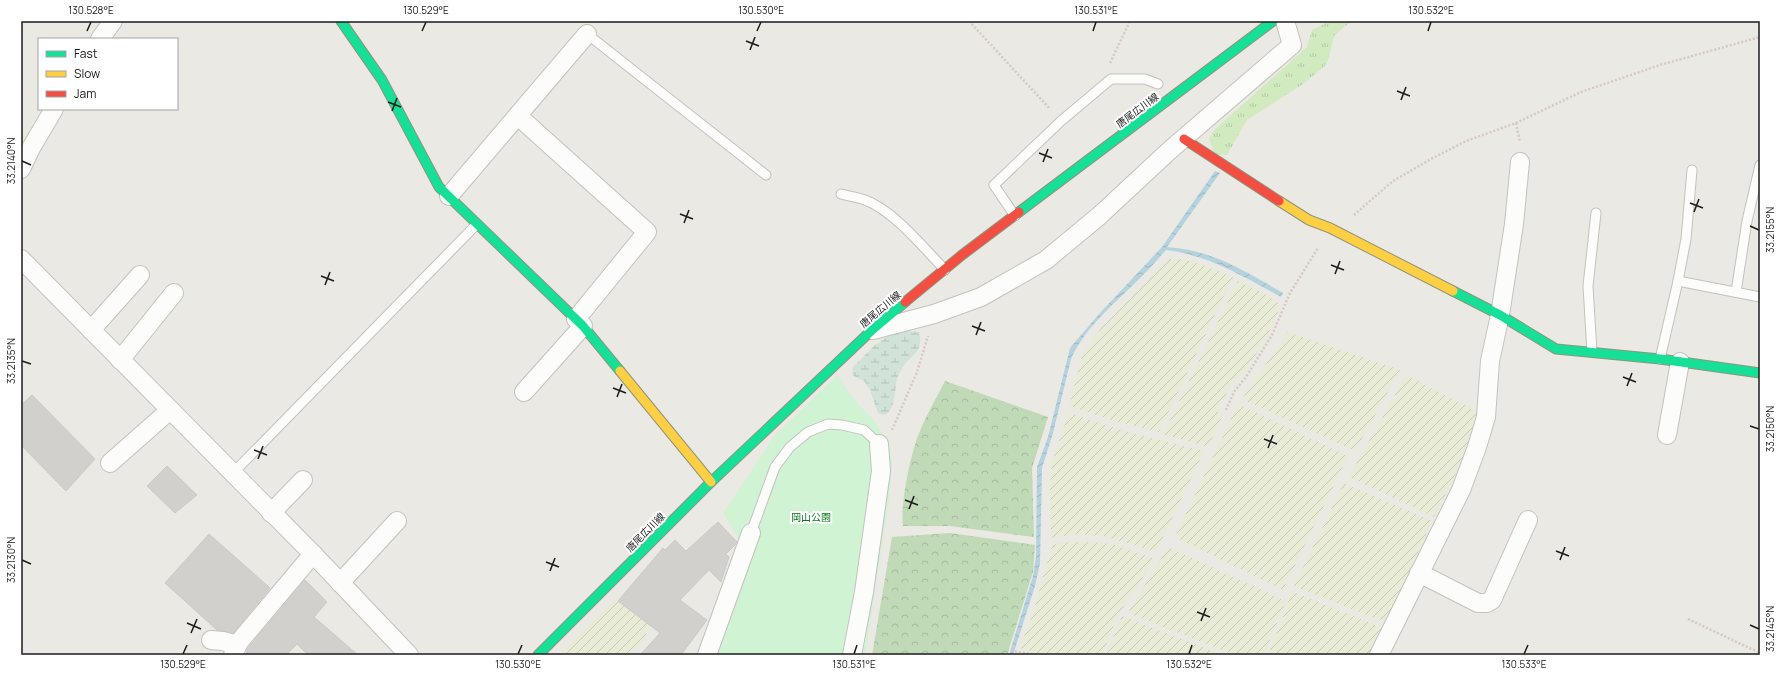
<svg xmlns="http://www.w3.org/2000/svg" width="1781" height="676" viewBox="0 0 1781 676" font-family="Manrope,'Noto Sans JP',sans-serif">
  <defs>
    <pattern id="farmland-furrows" width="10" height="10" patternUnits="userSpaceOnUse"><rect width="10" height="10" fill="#e8ebd5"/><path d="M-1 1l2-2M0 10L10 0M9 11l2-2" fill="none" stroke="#c6c9b6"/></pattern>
    <pattern id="grass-tufts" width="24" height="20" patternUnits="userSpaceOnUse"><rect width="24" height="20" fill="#d2eac0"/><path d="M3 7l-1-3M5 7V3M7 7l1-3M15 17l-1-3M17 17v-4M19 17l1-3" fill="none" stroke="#b4c8a4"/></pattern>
    <pattern id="forest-crowns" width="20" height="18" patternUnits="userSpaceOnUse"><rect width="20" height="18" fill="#c0dab7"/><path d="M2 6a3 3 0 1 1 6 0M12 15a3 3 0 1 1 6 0" fill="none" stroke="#a4ba9d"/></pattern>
    <pattern id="wetland-marsh" width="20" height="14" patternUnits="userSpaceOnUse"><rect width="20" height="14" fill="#d1e2d9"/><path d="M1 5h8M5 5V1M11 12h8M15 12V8" fill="none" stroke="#b3c1ba"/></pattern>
    <pattern id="water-waves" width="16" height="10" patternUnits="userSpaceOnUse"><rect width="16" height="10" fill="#b5d2df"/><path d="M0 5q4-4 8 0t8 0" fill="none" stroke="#9bb4bf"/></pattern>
  </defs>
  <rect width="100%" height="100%" fill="#eae9e3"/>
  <g fill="url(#farmland-furrows)">
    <path d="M1169,259H1180L1198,263L1233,277L1159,432L1114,421L1069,406L1083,352L1102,327Z"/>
    <path d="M1238,281L1267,295L1281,305L1269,333L1245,372L1231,385L1217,411L1223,415L1208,447L1163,434Z"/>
    <path d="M1288,332L1400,370L1355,451L1242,399Z"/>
    <path d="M1406,375L1478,412L1470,446L1434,517L1349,477Z"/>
    <path d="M1238,404L1348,456L1283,590L1175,537Z"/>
    <path d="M1069,413L1131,433L1204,451L1156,552L1104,536L1077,534L1051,538L1050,483L1052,462Z"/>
    <path d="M1344,483L1432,521L1387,623L1294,586Z"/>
    <path d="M1060,542H1095L1115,545L1155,559L1118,615L1102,655H1045L1020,648L1034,609L1052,546Z"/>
    <path d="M1168,547L1286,601L1264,655H1235L1128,613Z"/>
    <path d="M1291,591L1383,628L1370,655H1268L1287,607Z"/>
    <path d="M617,597L650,626L642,642L630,655H559Z"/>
    <path d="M1122,616L1223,655H1106Z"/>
  </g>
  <path fill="url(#grass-tufts)" d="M1330,21H1351L1334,36L1329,58L1324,67L1303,84L1247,120L1227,155L1215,154L1209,139L1214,130L1307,47L1312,30Z"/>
  <g fill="url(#forest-crowns)">
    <path d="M945,381L1048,417L1032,468L1034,537L950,526H903C900,505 910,457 918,436C925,417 936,399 945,381Z"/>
    <path d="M950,533L1035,545L1033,572L1007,655H872L892,537Z"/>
  </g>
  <path fill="url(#wetland-marsh)" d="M907,331L919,332C925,354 909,354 900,372C892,385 899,406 885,415L878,413L870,390L864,381L852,375L853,367L874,346L891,334Z"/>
  <path fill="#d0f3d3" d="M837,376L859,405L873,419L889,444L892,463L889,501L865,655H696L739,539L723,513L776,434Z"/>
  <path fill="url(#water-waves)" d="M1215,171L1220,173L1167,247C1212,250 1245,271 1283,293L1281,297C1244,277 1209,255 1166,250C1158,259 1151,267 1143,275C1119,300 1085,326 1071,359L1053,433L1042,468L1040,563L1035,586L1013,655H1009L1033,576L1036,557L1037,467L1048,437L1070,348L1100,313L1162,247Z"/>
  <g fill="#d2d0cc" stroke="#cdcac4">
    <path d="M32,395L95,459L66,491L21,445V405Z"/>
    <path d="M167,466L197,495L175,513L147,486Z"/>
    <path d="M718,522L737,542L735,545L726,554L729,557L721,582L709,570L680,600L707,620L681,655H640L660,633L618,601L663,548L665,550L675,540L686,551Z"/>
    <path d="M209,534L270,588L233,633L217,630L165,583Z"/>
    <path d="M305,580L327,602L314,617L358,655H308L297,644L286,655H246L248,648Z"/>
  </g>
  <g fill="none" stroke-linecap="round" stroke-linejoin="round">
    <defs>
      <g id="lane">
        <path d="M587,34L766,175"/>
        <path d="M841,194C848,196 857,197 865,200C893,210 924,248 945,270"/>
        <path d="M1015,216L994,185L1061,121L1111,79H1145L1158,84"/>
        <path d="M1678,281L1760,297"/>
        <path d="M1736,292L1747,221L1760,165"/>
        <path d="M1592,352L1588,286L1596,213"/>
        <path d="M1660,359L1678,281L1686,239L1692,170"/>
        <path d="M233,473L477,224"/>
        <path d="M751,533L775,467L790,447L808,432L828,424L842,425L864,430L879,444"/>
      </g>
      <g id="street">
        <path d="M100,39L113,21"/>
        <path d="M518,116L647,232L576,319"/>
        <path d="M21,169L31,148L54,109"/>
        <path d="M449,196L587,34"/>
        <path d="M21,259L313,554L409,655"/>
        <path d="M91,330L140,275"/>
        <path d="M873,330L934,314L981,297L1046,260L1099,216L1170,150L1292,45L1285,21"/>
        <path d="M120,360L174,293"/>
        <path d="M524,392L583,326"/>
        <path d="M1667,435L1680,362"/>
        <path d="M110,463L170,410"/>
        <path d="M271,513L303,480"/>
        <path d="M1419,573L1478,603H1487L1492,600L1528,520"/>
        <path d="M340,583L397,521"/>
        <path d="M211,640L223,641L237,645"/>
        <path d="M233,655L239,642L313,554"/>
        <path d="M707,655L751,533"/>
        <path d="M852,655L864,592L881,471L879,444"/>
        <path d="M1379,655L1461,490L1477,447L1486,417L1490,361L1500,315L1514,224L1520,162"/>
      </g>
      <g id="fast">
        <path d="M341,21L382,80L439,187L583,326L620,371"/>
        <path d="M1019,212L1273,21"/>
        <path d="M1453,291L1500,315L1556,349L1660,359L1760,373"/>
        <path d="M538,655L711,482L872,330L905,302"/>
      </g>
      <g id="slow">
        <path d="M1279,201L1309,220L1330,228L1453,291"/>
        <path d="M620,371L711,482"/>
      </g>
      <g id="jam">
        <path d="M1184,139L1279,201"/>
        <path d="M905,302L962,255L1019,212"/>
      </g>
    </defs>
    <use href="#lane" stroke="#c2c2bf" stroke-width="11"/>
    <use href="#street" stroke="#c2c2bf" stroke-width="20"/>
    <use href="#fast" stroke="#8f947b" stroke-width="11"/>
    <use href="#slow" stroke="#8f947b" stroke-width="11"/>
    <use href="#jam" stroke="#8f947b" stroke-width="11"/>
    <g stroke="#d6c8c3" stroke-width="2.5" stroke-dasharray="2 2" stroke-linecap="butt">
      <path d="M969,21L1050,109"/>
      <path d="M1110,63L1130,21"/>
      <path d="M1516,123L1520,142"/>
      <path d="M1354,215L1393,181L1431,159L1466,141L1516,123L1581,92L1660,65L1760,37"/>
      <path d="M1226,410L1234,392L1246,377L1272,335L1290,293L1318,248"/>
      <path d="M892,430L917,372L928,336"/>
      <path d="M1688,619L1760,653"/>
      <path d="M1007,650L1037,655"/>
    </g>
    <use href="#lane" stroke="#fcfcfb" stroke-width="9"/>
    <use href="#street" stroke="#fcfcfb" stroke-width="18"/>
    <use href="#fast" stroke="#16e098" stroke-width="9"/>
    <use href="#slow" stroke="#ffcf43" stroke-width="9"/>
    <use href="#jam" stroke="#f24e42" stroke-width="9"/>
  </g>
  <path fill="none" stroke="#1b1b1b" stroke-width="1.5" d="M87,31L91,22M422,31L426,22M757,31L761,22M1093,31L1096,22M1428,31L1431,22M746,41L759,46M750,50L755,37M1397,91L1410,96M1401,100L1406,87M388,102L401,107M392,111L397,98M1039,153L1052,158M22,161L31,165M1043,162L1048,149M1690,203L1703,208M1694,212L1699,199M680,214L693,219M684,223L689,210M1750,226L1759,230M1331,265L1344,270M1335,274L1340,261M321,276L334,281M325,285L330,272M972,326L985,331M976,335L981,322M22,361L31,364M1623,377L1636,382M1627,386L1632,373M613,388L626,393M617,397L622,384M1750,426L1759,429M1264,439L1277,444M1268,448L1273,435M254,450L267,455M258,459L263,446M905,500L918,505M909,509L914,496M1556,551L1569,556M22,560L31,564M1560,560L1565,547M546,562L559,567M550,571L555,558M1197,612L1210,617M1201,621L1206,608M187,623L201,629M1750,625L1759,629M191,633L197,619M183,654L187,645M518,654L522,645M854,654L857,645M1189,654L1192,645M1524,654L1528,645"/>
  <g text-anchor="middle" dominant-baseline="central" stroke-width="4" stroke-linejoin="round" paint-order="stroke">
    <g font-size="10" fill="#1b1b1b" stroke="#fff">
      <text transform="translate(1137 110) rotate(-37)">唐尾広川線</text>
      <text transform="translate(880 309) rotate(-40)">唐尾広川線</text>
      <text transform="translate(645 532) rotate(-45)">唐尾広川線</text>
    </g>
    <g font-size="10" fill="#087b1e" stroke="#fff">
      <text x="811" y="517">岡山公園</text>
    </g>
  </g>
  <rect width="1781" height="676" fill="none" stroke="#ffffff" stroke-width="44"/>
  <rect x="38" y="38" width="140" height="72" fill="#ffffff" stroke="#a4a4a4"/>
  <rect x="46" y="51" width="20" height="6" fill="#16e098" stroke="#a4a4a4"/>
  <text x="74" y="58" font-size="12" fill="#1b1b1b">Fast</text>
  <rect x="46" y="71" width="20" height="6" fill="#ffcf43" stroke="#a4a4a4"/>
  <text x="74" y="78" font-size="12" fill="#1b1b1b">Slow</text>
  <rect x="46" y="91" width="20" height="6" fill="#f24e42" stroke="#a4a4a4"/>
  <text x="74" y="98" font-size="12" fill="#1b1b1b">Jam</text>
  <rect x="22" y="22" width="1737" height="632" fill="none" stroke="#1b1b1b" stroke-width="1.5"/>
  <g font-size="10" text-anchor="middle" fill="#1b1b1b">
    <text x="91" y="14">130.528°E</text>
    <text x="426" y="14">130.529°E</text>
    <text x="761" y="14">130.530°E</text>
    <text x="1096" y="14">130.531°E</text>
    <text x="1431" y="14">130.532°E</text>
    <text transform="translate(11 161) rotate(-90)" y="4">33.2140°N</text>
    <text transform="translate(1770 230) rotate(-90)" y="4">33.2155°N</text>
    <text transform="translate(11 361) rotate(-90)" y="4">33.2135°N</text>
    <text transform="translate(1770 429) rotate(-90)" y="4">33.2150°N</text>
    <text transform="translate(11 560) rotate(-90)" y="4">33.2130°N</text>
    <text transform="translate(1770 629) rotate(-90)" y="4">33.2145°N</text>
    <text x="183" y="668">130.529°E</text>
    <text x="518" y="668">130.530°E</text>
    <text x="854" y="668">130.531°E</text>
    <text x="1189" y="668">130.532°E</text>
    <text x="1524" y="668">130.533°E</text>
  </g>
</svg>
